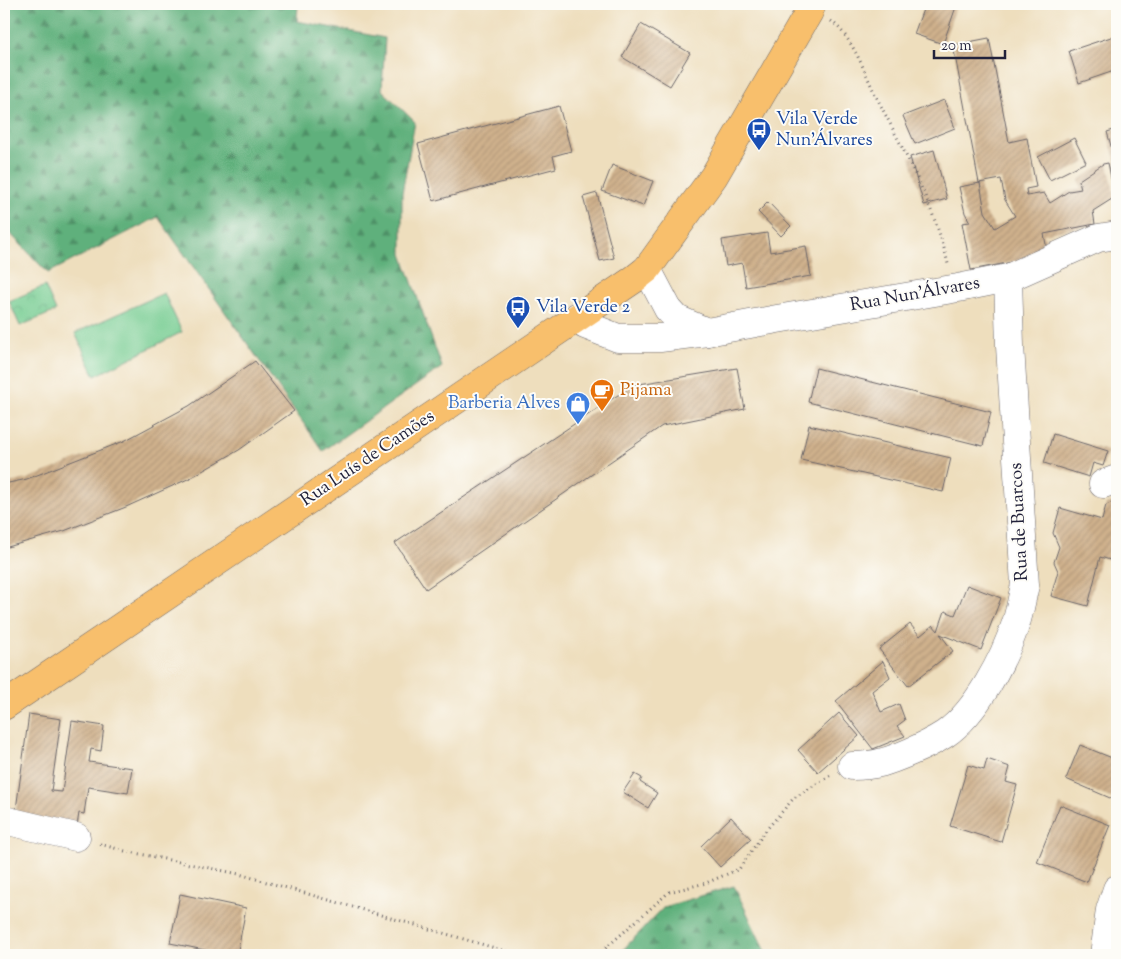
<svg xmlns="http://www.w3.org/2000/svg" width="1121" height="959" viewBox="0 0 1121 959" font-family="'Sorts Mill Goudy',serif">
  <defs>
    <pattern id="forest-firs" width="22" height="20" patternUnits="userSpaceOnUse" patternTransform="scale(1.25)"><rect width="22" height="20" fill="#5fb07b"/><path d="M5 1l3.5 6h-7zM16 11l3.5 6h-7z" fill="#4e8f66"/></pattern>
    <pattern id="park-crowns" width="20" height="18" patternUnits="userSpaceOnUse" patternTransform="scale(1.25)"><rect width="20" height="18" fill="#74cc91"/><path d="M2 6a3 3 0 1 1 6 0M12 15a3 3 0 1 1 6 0" fill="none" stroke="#64af7e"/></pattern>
    <pattern id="building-hatch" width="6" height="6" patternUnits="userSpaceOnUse" patternTransform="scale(1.25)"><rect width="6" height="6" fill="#cfb18c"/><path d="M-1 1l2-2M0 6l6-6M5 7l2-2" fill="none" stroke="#b1987a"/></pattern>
  </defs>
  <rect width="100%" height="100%" fill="#fdfcf7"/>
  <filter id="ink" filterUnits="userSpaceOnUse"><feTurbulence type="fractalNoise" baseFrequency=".02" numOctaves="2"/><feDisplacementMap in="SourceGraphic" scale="10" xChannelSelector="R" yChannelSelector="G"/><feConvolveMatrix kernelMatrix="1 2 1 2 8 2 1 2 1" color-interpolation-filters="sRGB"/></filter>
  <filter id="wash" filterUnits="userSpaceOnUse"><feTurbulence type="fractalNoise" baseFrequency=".0096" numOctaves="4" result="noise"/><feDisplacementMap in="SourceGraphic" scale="20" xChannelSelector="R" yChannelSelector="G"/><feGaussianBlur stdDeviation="1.12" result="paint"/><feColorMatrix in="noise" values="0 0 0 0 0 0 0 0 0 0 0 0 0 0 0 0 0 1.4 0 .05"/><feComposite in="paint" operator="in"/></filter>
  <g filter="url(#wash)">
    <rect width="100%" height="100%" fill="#eedebd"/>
    <g fill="url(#forest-firs)" stroke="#40695b">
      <path d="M4,4H298L297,21L385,38L382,90L415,122L402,193V254L442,367L323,451L158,217L48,273L4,227Z"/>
      <path d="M734,886L767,955H618L664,907Z"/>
    </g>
    <path fill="url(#park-crowns)" stroke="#4b7766" d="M45,286L56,311L20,326L9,301Z"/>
    <path fill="#74cc91" stroke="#4b7766" d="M164,293L182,332L95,376L75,333Z"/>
    <g id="blocks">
      <g fill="url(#building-hatch)">
        <path d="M925,4H957L943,44L914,34Z"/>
        <path d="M641,24L690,53L670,86L622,57Z"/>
        <path d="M1117,35V70L1079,83L1069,51Z"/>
        <path d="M989,38L1009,142L1027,138L1036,187L1026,189L1027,196L1044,193L1050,203L1069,191L1081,189L1079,180L1103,164L1108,163L1115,197L1093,211L1095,224L1044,234L1048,255L971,270L962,223L970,222L965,213L959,187L980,183L985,212L995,228L1015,216L1005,200L1001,179L979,183L953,45Z"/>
        <path d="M944,100L955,128L915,144L903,116Z"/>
        <path d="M559,106L571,151L553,156L556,168L433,201L418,144Z"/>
        <path d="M1117,129V167L1107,132Z"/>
        <path d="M1074,138L1086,162L1050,180L1038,157Z"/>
        <path d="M934,150L947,199L924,205L910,157Z"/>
        <path d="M612,165L653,181L643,206L602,191Z"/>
        <path d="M597,193L614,258L600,261L583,197Z"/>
        <path d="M768,202L791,226L781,236L758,212Z"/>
        <path d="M767,233L770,252L806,246L811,276L746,287L742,263L726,266L722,240Z"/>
        <path d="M255,361L294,411L239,450L190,478L126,507L64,531L4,548V484L27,479L124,441L189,406Z"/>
        <path d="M737,368L745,409L662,426L426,589L395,543L633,385Z"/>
        <path d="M816,368L991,412L983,446L808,402Z"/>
        <path d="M809,425L951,458L943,492L801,460Z"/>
        <path d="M1053,434L1108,451L1103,466L1093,463L1089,477L1044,463Z"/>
        <path d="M1115,501L1117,506V562L1100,557L1088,606L1051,596L1058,571L1054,562L1059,547L1053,533L1060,508L1102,520L1106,505Z"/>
        <path d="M967,585L1001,598L981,650L940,634L953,651L908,686L879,649L910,624L920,636L933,625L938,631L945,611L955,615Z"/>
        <path d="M883,661L890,677L872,691L881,712L899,704L905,720L897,726L905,736L873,749L836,701Z"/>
        <path d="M839,713L859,736L818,772L798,750Z"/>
        <path d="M29,714L61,719L51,791L62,792L72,721L104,726L101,751L91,749L89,762L132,768L128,793L88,787L84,814L79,813L77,826L15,817Z"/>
        <path d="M1080,745L1117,760V801L1066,779Z"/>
        <path d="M987,759L1010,767L1006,782L1017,785L1001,842L950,826L968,765L984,770Z"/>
        <path d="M635,774L642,778L640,782L657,793L648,808L623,792Z"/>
        <path d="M1060,805L1110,825L1087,882L1037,862Z"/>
        <path d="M731,817L751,839L720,867L701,846Z"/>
        <path d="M180,894L246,908L237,955H229L170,943Z"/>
      </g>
    </g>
  </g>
  <g filter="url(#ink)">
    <use href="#blocks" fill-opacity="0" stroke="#696468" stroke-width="1"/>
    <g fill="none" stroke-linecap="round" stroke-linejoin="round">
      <defs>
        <g id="street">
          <path d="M647,269L668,309L677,319L707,332"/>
          <path d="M578,316L585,325L618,338H660L707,332L777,319L958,288L1008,278L1098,238L1117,235"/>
          <path d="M1103,484L1117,479"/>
          <path d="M852,766C876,766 889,761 910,752C922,747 934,741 945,734C977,712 1004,659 1016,623C1020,611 1022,597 1025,585L1010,346L1008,278"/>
          <path d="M4,820L76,837"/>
          <path d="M1104,955L1110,910L1117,889"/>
        </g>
        <path id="primary" d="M4,706L633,280L647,269L714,176L809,12L812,4"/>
      </defs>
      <use href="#street" stroke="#696468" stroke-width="29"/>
      <use href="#primary" stroke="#696468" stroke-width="29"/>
      <g stroke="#696468" stroke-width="3" stroke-dasharray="1 4" stroke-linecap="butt">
        <path d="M831,21C852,36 865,73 876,96C902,148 935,206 948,264"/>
        <path d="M100,844L125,851L239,874L519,955"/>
        <path d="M598,955L669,892L706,883L739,869L766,830L794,798L831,775"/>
      </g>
      <use href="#street" stroke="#fff" stroke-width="28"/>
      <use href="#primary" stroke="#f8bf6c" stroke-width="28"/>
    </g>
  </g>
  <defs>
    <symbol id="bus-pin" viewBox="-11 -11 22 30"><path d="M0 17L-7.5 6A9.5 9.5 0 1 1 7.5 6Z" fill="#1a4fb4" stroke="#fdfcf7"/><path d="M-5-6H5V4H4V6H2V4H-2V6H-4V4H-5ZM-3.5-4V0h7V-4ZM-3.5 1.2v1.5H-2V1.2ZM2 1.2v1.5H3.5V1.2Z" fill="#fff"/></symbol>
    <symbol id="cafe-pin" viewBox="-11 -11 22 30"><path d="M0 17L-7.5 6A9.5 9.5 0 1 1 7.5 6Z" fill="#e8710a" stroke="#fdfcf7"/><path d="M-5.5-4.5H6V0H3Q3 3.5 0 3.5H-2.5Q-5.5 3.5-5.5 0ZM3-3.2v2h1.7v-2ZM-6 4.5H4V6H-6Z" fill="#fff"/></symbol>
    <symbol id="shop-pin" viewBox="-11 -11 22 30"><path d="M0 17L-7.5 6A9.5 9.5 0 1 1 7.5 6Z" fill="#3f7fe0" stroke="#fdfcf7"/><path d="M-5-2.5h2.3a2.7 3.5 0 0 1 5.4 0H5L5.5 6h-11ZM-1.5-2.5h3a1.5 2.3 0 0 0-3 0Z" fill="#fff"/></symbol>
  </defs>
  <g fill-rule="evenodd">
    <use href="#bus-pin" x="745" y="116" width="28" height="38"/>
    <use href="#bus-pin" x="504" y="294" width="28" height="38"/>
    <use href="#cafe-pin" x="588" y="377" width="28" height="38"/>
    <use href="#shop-pin" x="564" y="390" width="28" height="38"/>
  </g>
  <g text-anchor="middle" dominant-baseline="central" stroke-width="4" stroke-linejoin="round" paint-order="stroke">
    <g font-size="18" fill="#164399" stroke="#fdfcf7" text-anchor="start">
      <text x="776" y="120">Vila Verde<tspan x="776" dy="21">Nun'Álvares</tspan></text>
      <text x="536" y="308">Vila Verde 2</text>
    </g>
    <g font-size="18" fill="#22223b" stroke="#fdfcf7">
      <text transform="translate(915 295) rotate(-10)">Rua Nun'Álvares</text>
      <text transform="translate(368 459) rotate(-34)">Rua Luís de Camões</text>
      <text transform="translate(1020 522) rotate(-93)">Rua de Buarcos</text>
    </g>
    <g font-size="18" fill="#c56008" stroke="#fdfcf7" text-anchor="start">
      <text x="620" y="391">Pijama</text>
    </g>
    <g font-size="18" fill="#366cbe" stroke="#fdfcf7" text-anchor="end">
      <text x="560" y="404">Barberia Alves</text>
    </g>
  </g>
  <rect width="1121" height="959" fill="none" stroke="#fdfcf7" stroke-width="20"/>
  <path d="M934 50v8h71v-8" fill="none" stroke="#22223b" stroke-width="2.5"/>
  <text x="941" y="50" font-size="15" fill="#22223b" stroke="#fdfcf7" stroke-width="4" paint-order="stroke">20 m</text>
</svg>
